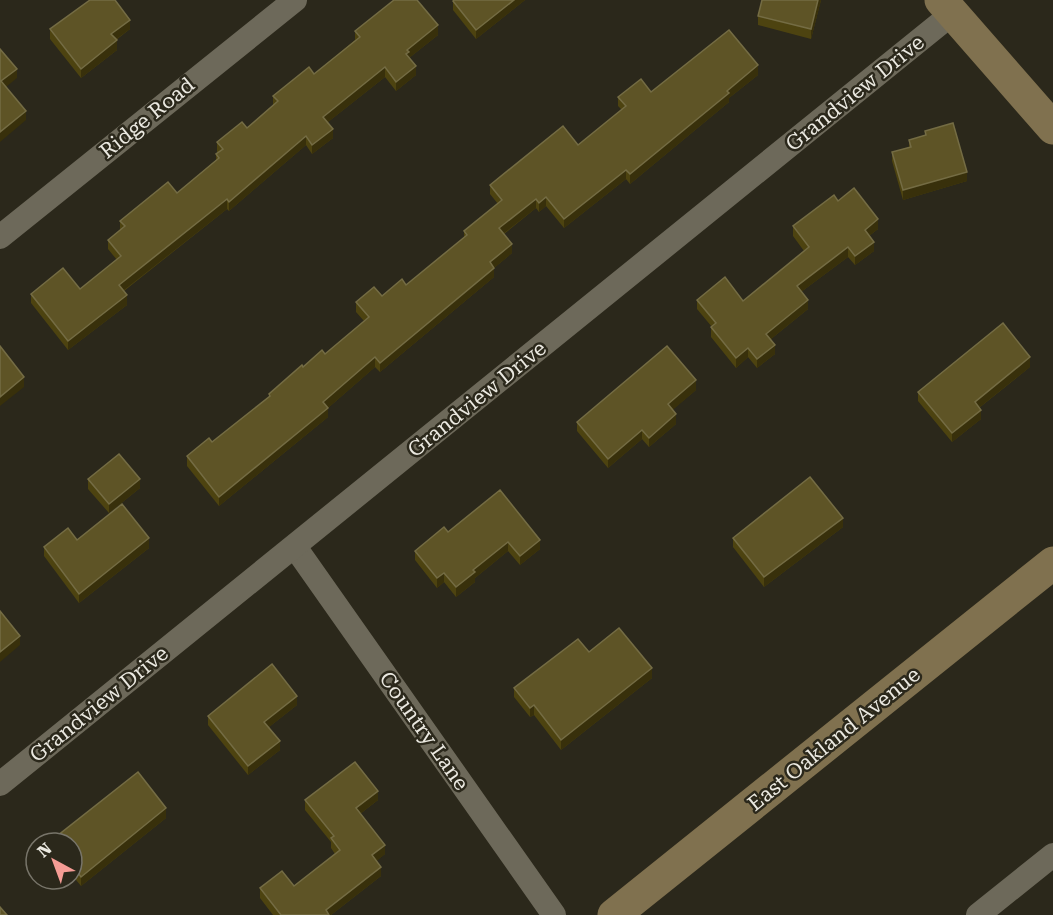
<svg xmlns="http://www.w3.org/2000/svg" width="1053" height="915" viewBox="0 0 1053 915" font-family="'Roboto Serif',serif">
  <rect width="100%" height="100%" fill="#2b281b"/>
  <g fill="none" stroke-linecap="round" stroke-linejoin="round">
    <g stroke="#6d695a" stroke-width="24">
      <path d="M0,237L295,0"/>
      <path d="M295,547L554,915"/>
      <path d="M0,784L953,13"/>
      <path d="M978,915L1053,855"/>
    </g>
    <g stroke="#80714f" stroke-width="33">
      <path d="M941,0L1053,128"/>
      <path d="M614,915L1053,563"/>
    </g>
  </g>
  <g fill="#4d4310">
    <path d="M525,0L476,39L453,10V1Z"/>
    <path d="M762,0H821L811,39L758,25V16Z"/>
    <path d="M50,29H130L116,40L117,50L81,78L50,39Z"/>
    <path d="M355,31L438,35L409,58L416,75L396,91L385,77L328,122L333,138L312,154L306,145L229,211L227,209L124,291L127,305L68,350L31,303V294L80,289L117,260L108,249V240L120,230V221L177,193L216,160V154L218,153L217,152V142L247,128L273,105V96L314,74L355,40Z"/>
    <path d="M758,75L729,98V102L630,184L626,179L564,228L546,206L539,212L536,208L504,234L512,253L494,268V277L380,372L375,367L328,408V417L219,506L187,466V456L212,442L269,397V394L303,367L325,354L364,321L356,312V302L382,296L406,285L464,238V231L498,204L490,194V185L578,145L622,110L618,106V97Z"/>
    <path d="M925,131L967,181L903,200L892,161V152L909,147V140L925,135Z"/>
    <path d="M838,201L878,229L869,236L874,251L855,265L848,257L801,292L808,309L771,339L775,354L757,368L748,357L736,368L711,337V327H712L697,309V300L743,301L804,251L793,236V226Z"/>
    <path d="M1030,367L979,408L981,419L952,442L918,401V392Z"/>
    <path d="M696,390L672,410L676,424L649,447L642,439L608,468L577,431V422Z"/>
    <path d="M88,479L140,488L109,513L88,489Z"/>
    <path d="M500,490L540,549L520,565L508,551L475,578V582L456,597L444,582L437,588L415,560V551L448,532Z"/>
    <path d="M843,527L764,587L733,547V538Z"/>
    <path d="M44,547L149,548L79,603L44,556Z"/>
    <path d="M589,652L652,678L561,750L534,715L530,717L514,697V688Z"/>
    <path d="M297,705L269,727L280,750L248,775L208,725V716Z"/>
    <path d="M305,800H378L360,814L385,854L376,861L381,876L331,915H273L260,898V888L294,886L335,854L331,848V842L305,810Z"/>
    <path d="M166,818L81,886L72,875V843H52V840Z"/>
  </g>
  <g fill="#38300b">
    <path d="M514,0H525L476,39V30Z"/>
    <path d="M818,0H821L811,39V29Z"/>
    <path d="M130,20V29L111,43V34Z"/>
    <path d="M438,25V35L409,58L406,54L407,50Z"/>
    <path d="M117,40V50L81,78V69Z"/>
    <path d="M758,65V75L729,98V102L630,184V174L727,91Z"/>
    <path d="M416,66V75L396,91V82Z"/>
    <path d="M385,67V77L323,126V117Z"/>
    <path d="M17,69V78L1,91V81Z"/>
    <path d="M26,111V120L0,142V132Z"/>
    <path d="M333,129V138L312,154V145Z"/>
    <path d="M306,136V145L229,211V202Z"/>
    <path d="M626,170V179L564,228V219Z"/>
    <path d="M967,172V181L903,200V190Z"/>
    <path d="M546,197V206L539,212V203Z"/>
    <path d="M227,199V209L119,294V285Z"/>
    <path d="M536,199V208L499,237V228Z"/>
    <path d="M878,219V229L865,239V230Z"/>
    <path d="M874,242V251L855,265V256Z"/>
    <path d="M512,244V253L494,268V277L380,372V363L490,262Z"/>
    <path d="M848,247V257L797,295V286Z"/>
    <path d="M127,295V305L68,350V341Z"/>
    <path d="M808,300V309L766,343V334Z"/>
    <path d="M775,345V354L757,368V359Z"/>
    <path d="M748,348V357L736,368V358Z"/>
    <path d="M375,357V367L328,408V417L219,506V497L323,402Z"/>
    <path d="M1030,357V367L975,411V402Z"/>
    <path d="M24,377V387L0,406V397Z"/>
    <path d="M696,380V390L668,414V404Z"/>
    <path d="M981,410V419L952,442V433Z"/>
    <path d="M676,414V424L649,447V438Z"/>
    <path d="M642,430V439L608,468V459Z"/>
    <path d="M140,479V488L109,513V504Z"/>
    <path d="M843,518V527L764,587V577Z"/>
    <path d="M149,538V548L79,603V594Z"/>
    <path d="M540,540V549L520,565V556Z"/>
    <path d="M508,542V551L475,578V582L456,597V587L473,570Z"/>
    <path d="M444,573V582L437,588V578Z"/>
    <path d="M20,636V645L0,662V652Z"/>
    <path d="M652,668V678L561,750V740Z"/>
    <path d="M297,696V705L264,731V722Z"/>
    <path d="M534,705V715L530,717V708Z"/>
    <path d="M280,741V750L248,775V766Z"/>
    <path d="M378,791V800L356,817V808Z"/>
    <path d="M166,808V818L81,886V877Z"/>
    <path d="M385,845V854L372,865V855Z"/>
    <path d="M381,867V876L331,915H326V910Z"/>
  </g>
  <g fill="#5e5426" stroke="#746c44" stroke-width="1.5">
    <path d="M90,0H115L130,20L111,34L117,40L81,69L50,29Z"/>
    <path d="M394,0H417L438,25L407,50L409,52L406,54L416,66L396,82L385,67L323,117L333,129L312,145L306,136L229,202L227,199L119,285L127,295L68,341L31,294L63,268L80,289L121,256L108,240L125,226L120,221L168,182L177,193L219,158L216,154L223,149L217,142L242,122L247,128L278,101L273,96L309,67L314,74L360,37L355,31Z"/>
    <path d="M454,0H514L476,30L453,1Z"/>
    <path d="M762,0H818L811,29L758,16Z"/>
    <path d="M729,30L758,65L727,91L729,93L630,174L626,170L564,219L546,197L539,203L536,199L499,228L512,244L490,262L494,268L380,363L375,357L323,402L328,408L219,497L187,456L209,438L212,442L270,396L269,394L302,365L303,367L322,350L325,354L369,317L356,302L374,287L382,296L402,279L406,285L467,235L464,231L502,200L490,185L563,126L578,145L626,106L618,97L641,79L651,92Z"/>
    <path d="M0,49L17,69L1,81L26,111L0,132Z"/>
    <path d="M953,123L967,172L903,190L892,152L911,147L909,140L926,135L925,131Z"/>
    <path d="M854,188L878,219L865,230L874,242L855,256L848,247L797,286L808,300L766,334L775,345L757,359L748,348L736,358L711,327L716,323L697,300L725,277L743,301L809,247L793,226L834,195L838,201Z"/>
    <path d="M1003,323L1030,357L975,402L981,410L952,433L918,392Z"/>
    <path d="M0,346L24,377L0,397Z"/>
    <path d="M667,346L696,380L668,404L676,414L649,438L642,430L608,459L577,422Z"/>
    <path d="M119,454L140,479L109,504L88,479Z"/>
    <path d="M810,477L843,518L764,577L733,538Z"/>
    <path d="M500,490L540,540L520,556L508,542L473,570L475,572L456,587L444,573L437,578L415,551L444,527L448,532Z"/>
    <path d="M122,504L149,538L79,594L44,547L68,528L77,540Z"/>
    <path d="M0,611L20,636L0,652Z"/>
    <path d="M619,628L652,668L561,740L534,705L530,708L514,688L578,639L589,652Z"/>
    <path d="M272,664L297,696L264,722L280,741L248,766L208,716Z"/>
    <path d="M355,762L378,791L356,808L385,845L372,855L381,867L326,910L329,915H281L260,888L282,871L294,886L340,850L331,838L334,836L305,800Z"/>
    <path d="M138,772L166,808L81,877L72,865V843H54L52,840Z"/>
    <path d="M0,907L7,915H0Z"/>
  </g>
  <g text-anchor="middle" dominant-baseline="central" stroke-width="5" stroke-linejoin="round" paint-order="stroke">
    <g font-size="21" fill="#ebe9e1" stroke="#2b281b">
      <text transform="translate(855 93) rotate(-39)">Grandview Drive</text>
      <text transform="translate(147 118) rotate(-39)">Ridge Road</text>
      <text transform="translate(477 399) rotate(-39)">Grandview Drive</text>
      <text transform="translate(99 704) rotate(-39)">Grandview Drive</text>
      <text transform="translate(424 731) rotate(55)">Country Lane</text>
      <text transform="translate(834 739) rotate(-39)">East Oakland Avenue</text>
    </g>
  </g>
  <g transform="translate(54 861) rotate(319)"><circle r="28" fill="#2b281b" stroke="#78756a" stroke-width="1.5"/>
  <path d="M0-4.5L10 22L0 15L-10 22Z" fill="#f59c95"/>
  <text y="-9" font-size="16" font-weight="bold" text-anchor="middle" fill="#ebe9e1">N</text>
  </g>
</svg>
